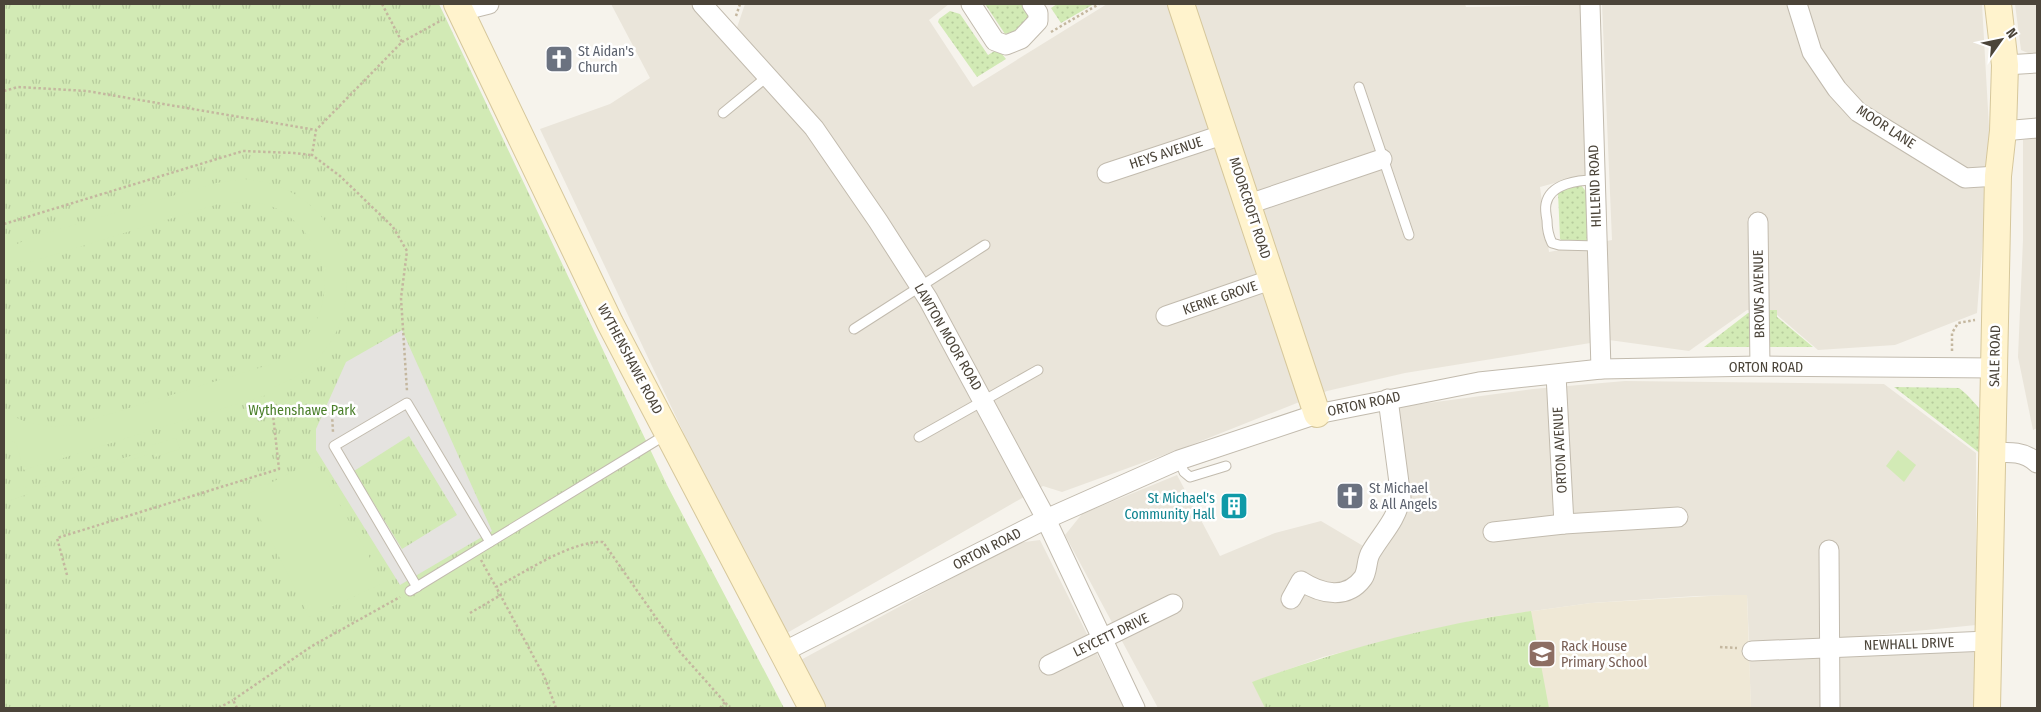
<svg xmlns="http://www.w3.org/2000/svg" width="2041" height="712" viewBox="0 0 2041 712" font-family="'Fira Sans Condensed',sans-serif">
  <defs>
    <pattern id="grass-dots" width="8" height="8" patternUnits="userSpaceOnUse" patternTransform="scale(1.25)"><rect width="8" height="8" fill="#d2eab5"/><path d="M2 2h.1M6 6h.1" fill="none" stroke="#b6ca9c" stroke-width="1.8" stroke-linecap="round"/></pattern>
    <pattern id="park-tufts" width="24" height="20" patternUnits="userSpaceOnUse" patternTransform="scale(1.25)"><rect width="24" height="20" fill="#d2eab5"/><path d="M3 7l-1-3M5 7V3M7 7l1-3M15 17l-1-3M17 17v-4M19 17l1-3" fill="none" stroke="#b6ca9c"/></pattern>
  </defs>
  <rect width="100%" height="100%" fill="#f6f3ec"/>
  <g fill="#eae5da">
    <path d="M611,4H692L731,45L745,4H949L929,20L973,87L1107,4H1465L1466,7L1580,5L1588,174L1540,187L1549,252L1612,240L1602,4H1982L1990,145L1977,313L1895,345L1818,350L1776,314L1747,310L1689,351L1609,340L1405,373L1327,391L1186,447L1062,492L1043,486L780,637L540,129L610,104L650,78Z"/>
    <path d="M2015,4H2037V57L2021,50Z"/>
    <path d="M2037,137V428L2033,430L2018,357L2023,240V140Z"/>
    <path d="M1625,381L1884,384L1976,453V625L1817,641L1749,642L1747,595L1696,596L1591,603L1490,617L1421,632L1323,657L1253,682L1265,708H1158L1065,535L1082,514L1177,475L1220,556L1275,533L1321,521L1370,550L1411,505L1398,407L1533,389Z"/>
    <path d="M1040,540L1124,708H823L797,662L1017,543Z"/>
    <path d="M1975,652L1977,708H1751L1749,657Z"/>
  </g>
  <path fill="#efe8d6" d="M1726,595H1747L1751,708H1265L1252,682L1345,651L1490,617L1591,603Z"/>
  <g fill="url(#grass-dots)">
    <path d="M985,4H1027L1033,11L1028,27L1005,34Z"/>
    <path d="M1057,4H1094L1061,23L1051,8Z"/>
    <path d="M950,11L960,14L988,55L998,49L1006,59L977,77L938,22L939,19Z"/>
    <path d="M1581,185L1587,193L1588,241L1566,244L1560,239L1558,192L1561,188Z"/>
    <path d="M1769,310H1777V317L1813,347H1769Z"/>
    <path d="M1748,313L1758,314L1757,347H1704Z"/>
    <path d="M1894,387L1959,388C1970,396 1977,407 1987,416L1986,458Z"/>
  </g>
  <g fill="url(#park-tufts)">
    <path d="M4,4H439L667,485L784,708H4Z"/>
    <path d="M1531,611L1549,708H1265L1252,682C1342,649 1436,624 1531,611Z"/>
  </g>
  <g fill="#d2eab5">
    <path d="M243,179C364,187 386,346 272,388L273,393L24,470L16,443L4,436V410C25,426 49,428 74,425L275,363C323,337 341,280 307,235C297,221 281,208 264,204C249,201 233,202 218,204L24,264L4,276V250L30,238L216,183Z"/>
    <path d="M176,438L180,449L155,457L154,453L27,492L28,494L6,502L4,492L25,486L26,488L153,449L152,445Z"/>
    <path d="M1898,450L1916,465L1904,482L1886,466Z"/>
    <path d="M315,461L384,583L309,617L248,494Z"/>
  </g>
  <path fill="#e5e3e0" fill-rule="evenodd" d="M402,330L492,531L400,585L316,450V429L346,362ZM409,436L457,515L402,549L354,471Z"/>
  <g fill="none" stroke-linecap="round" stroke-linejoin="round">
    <defs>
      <g id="lane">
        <path d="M1359,87L1409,235"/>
        <path d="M723,113L768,76"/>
        <path d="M1595,180C1579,180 1550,183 1546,204C1545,209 1546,215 1547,220C1547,229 1548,235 1552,243L1559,245L1597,246"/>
        <path d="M854,329L985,245"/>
        <path d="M919,437L1038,370"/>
        <path d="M1179,460L1184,472L1190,477L1226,466"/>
        <path d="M417,587L334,446L407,403L490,542"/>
        <path d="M410,591L667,434"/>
      </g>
      <g id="street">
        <path d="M702,4L814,128L878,221L928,299L1042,511L1135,708"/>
        <path d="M971,4L995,41L1006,45L1021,39L1038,21V13L1032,4"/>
        <path d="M1590,4L1601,369"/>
        <path d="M1797,4L1812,52L1837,89L1858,112L1965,178L1998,176"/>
        <path d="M461,11L489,4"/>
        <path d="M2005,65L2037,63"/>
        <path d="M2003,131L2037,128"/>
        <path d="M1107,173L1225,134"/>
        <path d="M1249,204L1382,159"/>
        <path d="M1758,222L1760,366"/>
        <path d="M1166,316L1273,279"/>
        <path d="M1556,375L1564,524"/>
        <path d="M1993,453C2010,452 2024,451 2037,463"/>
        <path d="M1493,532L1564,524L1678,517"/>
        <path d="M1829,550L1830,708"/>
        <path d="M1291,599L1301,581C1321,594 1347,600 1363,578C1368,571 1366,560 1371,552C1383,532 1395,522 1401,498L1388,399"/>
        <path d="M1752,651L1988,641"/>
        <path d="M783,652L1046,519L1179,460L1317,414L1479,382L1601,369L1760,366L1995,368"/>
        <path d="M1049,665L1173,604"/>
      </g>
      <g id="secondary">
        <path d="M457,4L610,323L812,708"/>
        <path d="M1181,4L1317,414"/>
        <path d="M1987,708L1998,176L2003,131L2005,65L1998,4"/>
      </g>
    </defs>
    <use href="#lane" stroke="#c2bbae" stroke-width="11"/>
    <use href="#street" stroke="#c2bbae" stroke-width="21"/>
    <use href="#secondary" stroke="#d6c79b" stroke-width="28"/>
    <g stroke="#c4b79f" stroke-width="2.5" stroke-dasharray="2.5 2.5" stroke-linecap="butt">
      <path d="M382,4L402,42L316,130L312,155L340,176L393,227L407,251L401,298L407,391"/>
      <path d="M736,16L740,4"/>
      <path d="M1051,32L1099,4"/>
      <path d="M402,42L442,20"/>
      <path d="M4,91L18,87L87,91L316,130"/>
      <path d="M4,224L243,151L294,153L311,155"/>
      <path d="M1952,351V333L1958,323L1975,320"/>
      <path d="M481,560L496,587"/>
      <path d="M67,575L57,538L279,469L272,406L332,414L333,432"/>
      <path d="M470,613L501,595"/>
      <path d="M1720,647L1737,648"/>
      <path d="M219,708L233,700"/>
      <path d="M237,708L233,700L312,646L400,597"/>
      <path d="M556,708L544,676L496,587C526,572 570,541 603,542L680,652L730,708"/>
      <path d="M720,708L725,702"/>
    </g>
    <use href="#lane" stroke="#fff" stroke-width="9"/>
    <use href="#street" stroke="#fff" stroke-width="19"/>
    <use href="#secondary" stroke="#fff3cd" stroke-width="26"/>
  </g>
  <defs>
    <symbol id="church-square" viewBox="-11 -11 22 22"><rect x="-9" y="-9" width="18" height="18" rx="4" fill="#6b7280" stroke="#fff"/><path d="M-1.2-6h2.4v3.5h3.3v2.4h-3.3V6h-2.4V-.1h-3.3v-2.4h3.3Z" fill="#fff"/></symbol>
    <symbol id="building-square" viewBox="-11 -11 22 22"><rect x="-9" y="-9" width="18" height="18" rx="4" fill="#0f9aa8" stroke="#fff"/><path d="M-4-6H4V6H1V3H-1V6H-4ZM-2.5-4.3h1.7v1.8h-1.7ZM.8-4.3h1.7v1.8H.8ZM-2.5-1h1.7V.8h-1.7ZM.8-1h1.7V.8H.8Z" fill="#fff"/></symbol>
    <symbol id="school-square" viewBox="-11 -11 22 22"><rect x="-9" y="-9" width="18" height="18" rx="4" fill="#8d6e63" stroke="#fff"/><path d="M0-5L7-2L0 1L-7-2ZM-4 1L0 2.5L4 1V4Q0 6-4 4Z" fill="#fff"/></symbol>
  </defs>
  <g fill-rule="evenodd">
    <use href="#church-square" x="543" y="43" width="32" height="32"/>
    <use href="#church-square" x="1334" y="480" width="32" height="32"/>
    <use href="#building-square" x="1218" y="490" width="32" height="32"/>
    <use href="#school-square" x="1526" y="638" width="32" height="32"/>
  </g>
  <g text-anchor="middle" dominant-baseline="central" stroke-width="5" stroke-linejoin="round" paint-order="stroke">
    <g font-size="14" fill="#5b616d" stroke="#fff" text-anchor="start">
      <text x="578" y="51">St Aidan's<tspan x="578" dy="16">Church</tspan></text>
      <text x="1369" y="488">St Michael<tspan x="1369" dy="16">&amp; All Angels</tspan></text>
    </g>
    <g font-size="14" fill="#4b4439" stroke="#fff">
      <text transform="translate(1886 127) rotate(33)">MOOR LANE</text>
      <text transform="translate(1166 153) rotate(-18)">HEYS AVENUE</text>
      <text transform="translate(1595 186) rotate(-92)">HILLEND ROAD</text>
      <text transform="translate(1250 208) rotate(72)">MOORCROFT ROAD</text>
      <text transform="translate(1759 294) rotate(-91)">BROWS AVENUE</text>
      <text transform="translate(1220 298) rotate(-19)">KERNE GROVE</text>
      <text transform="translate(948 337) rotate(60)">LAWTON MOOR ROAD</text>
      <text transform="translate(1995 356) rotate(-89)">SALE ROAD</text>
      <text transform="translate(630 359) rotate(62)">WYTHENSHAWE ROAD</text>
      <text x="1766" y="367">ORTON ROAD</text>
      <text transform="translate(1364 404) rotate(-12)">ORTON ROAD</text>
      <text transform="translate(1560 450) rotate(-93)">ORTON AVENUE</text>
      <text transform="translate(987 549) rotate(-27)">ORTON ROAD</text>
      <text transform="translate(1111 635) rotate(-26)">LEYCETT DRIVE</text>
      <text transform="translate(1909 644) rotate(-2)">NEWHALL DRIVE</text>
    </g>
    <g font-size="14" fill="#4a7f2a" stroke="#fff">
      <text x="302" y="410">Wythenshawe Park</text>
    </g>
    <g font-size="14" fill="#0d838f" stroke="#fff" text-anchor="end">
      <text x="1215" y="498">St Michael's<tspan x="1215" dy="16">Community Hall</tspan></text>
    </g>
    <g font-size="14" fill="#785e54" stroke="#fff" text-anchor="start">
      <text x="1561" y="646">Rack House<tspan x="1561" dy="16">Primary School</tspan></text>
    </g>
  </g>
  <rect width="2041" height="712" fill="none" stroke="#4b4439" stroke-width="10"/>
  <g transform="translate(2001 40) rotate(57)" stroke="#ffffff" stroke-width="4" paint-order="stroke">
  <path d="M0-4L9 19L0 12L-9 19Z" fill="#4b4439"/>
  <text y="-8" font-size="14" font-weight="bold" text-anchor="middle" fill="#4b4439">N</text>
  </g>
</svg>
